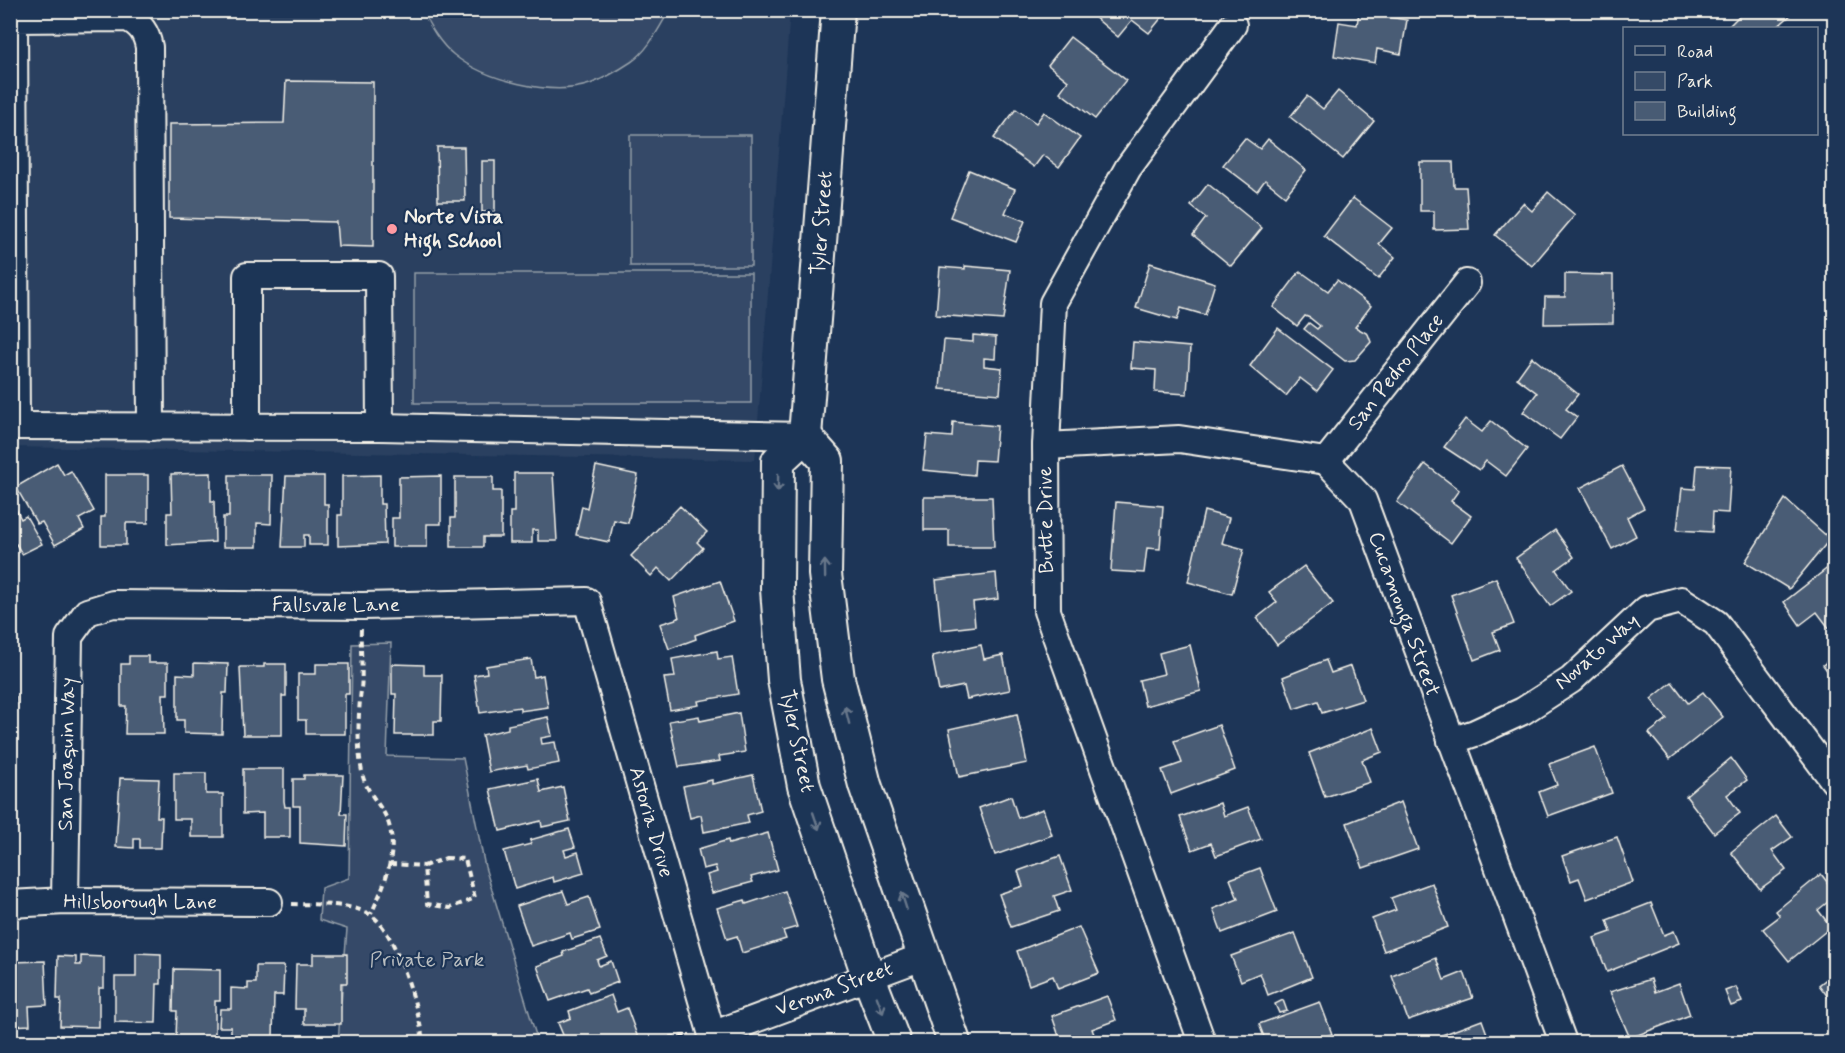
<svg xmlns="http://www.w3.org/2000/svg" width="1845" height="1053" viewBox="0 0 1845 1053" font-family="Mynerve,sans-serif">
  <rect width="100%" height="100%" fill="#1d3557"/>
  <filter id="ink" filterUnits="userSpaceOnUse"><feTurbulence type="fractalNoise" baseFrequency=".0167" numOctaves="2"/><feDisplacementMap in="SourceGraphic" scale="12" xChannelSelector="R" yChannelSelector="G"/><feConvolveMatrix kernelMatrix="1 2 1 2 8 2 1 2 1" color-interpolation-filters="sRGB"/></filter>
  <g filter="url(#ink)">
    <path fill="#2a4060" d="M11,11H790L755,460L11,447Z"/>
    <g fill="#354a67" stroke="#949ea8" stroke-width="1.5">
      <path d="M422,11H669C659,28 648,51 631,62C619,70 603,79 590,84C551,97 485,80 454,55C440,44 430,26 422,11Z"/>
      <rect x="630" y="135" width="121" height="131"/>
      <rect x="414" y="273" width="337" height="130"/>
      <path d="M391,643L387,756L463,758L485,867L538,1042H338L347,929L319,920L321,888L349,878L352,644Z"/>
    </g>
    <g fill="#485b74" stroke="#f4f1e8" stroke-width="1.5">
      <path d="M1086,10H1165L1167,11L1149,33L1132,20L1118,37Z"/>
      <path d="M1738,10H1789L1792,14L1776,28H1727L1741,14Z"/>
      <path d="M1359,12L1407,20L1401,54L1377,49L1375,63L1334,56L1339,22L1357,25Z"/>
      <path d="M1070,37L1126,80L1095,119L1060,92L1068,81L1048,65Z"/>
      <path d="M286,81L373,82V247L338,246L336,222L169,218V124L284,123Z"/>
      <path d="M1338,91L1374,121L1343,159L1290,117L1307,96L1323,109Z"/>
      <path d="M1016,109L1036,123L1044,112L1080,138L1059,167L1043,155L1034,167L994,138Z"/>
      <path d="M1245,138L1260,149L1268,139L1306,170L1285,196L1265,180L1257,191L1223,165Z"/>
      <path d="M437,147H464L465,201H438Z"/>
      <rect x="482" y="161" width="13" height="51"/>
      <path d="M1420,162H1453L1454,187H1466L1469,229L1434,230V211H1420Z"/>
      <path d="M969,170L1015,189L1005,213L1025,221L1016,242L950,217Z"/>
      <path d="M1208,184L1262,228L1231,266L1193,235L1206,218L1191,206Z"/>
      <path d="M1548,192L1575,215L1532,266L1495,235L1523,203L1532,211Z"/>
      <path d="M1353,198L1392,228L1379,244L1395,257L1378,279L1324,236Z"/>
      <path d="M1150,263L1215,283L1205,315L1181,308L1177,320L1136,308Z"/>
      <path d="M965,266L1010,270L1003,320L936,315L940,267L965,269Z"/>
      <path d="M1300,271L1328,291L1337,280L1371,306L1355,327L1368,334L1371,342L1355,360L1345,361L1304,329L1309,323L1317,329L1320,326L1310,318L1305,316L1297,326L1273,307Z"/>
      <path d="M1565,274L1613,275V323L1544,324L1545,297H1565Z"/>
      <path d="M1278,328L1333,370L1317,391L1300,378L1286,396L1250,366Z"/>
      <path d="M973,335L996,337L995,359L984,358V366L1002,368L1000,394L940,389L944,340L973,342Z"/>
      <path d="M1133,342L1190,347L1187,394L1155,392L1156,370L1131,368Z"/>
      <path d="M1532,357L1578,394L1566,409L1577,417L1560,439L1523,412L1537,393L1517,378Z"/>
      <path d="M1465,419L1482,432L1491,421L1527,449L1506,476L1486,461L1479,470L1444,447Z"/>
      <path d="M953,422L997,426L994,461L975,460L974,475L923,470L927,435L952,437Z"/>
      <path d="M57,463L64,475L71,471L94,511L79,519L84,529L55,545L42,522L37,524L16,487Z"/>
      <path d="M1425,464L1459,490L1451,501L1471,516L1451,543L1397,502Z"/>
      <path d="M1697,465L1731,466L1728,513L1713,512L1712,532L1677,530L1682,488L1695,489Z"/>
      <path d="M596,466L638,475L628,523L614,520L609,542L576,535L582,506L587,508Z"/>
      <path d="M1622,466L1644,508L1627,517L1636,536L1612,549L1580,488Z"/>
      <path d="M211,473V501H214L215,542L167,545V513H172L171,474Z"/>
      <path d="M514,473H553L557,541H538V530H532V543H510V512H514Z"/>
      <path d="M105,475H148V523H126V545H101V517H105Z"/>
      <path d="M229,475H272L271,524L257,523V547H223V517H229Z"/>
      <path d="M380,475V504H384L385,544L338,546V515H342V476Z"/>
      <path d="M286,476H324V504H328V545H309V535H304V547H282Z"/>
      <path d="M441,476V524H427V547H392V518H399V477Z"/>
      <path d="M455,477H493V491H501V537H483V547H451V518H455Z"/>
      <path d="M10,497L21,519L26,516L42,544L22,554L16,544L11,546L16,556L10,559Z"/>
      <path d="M924,497H992L994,547H949V530H924Z"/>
      <path d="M1785,499L1830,539L1789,589L1745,562Z"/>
      <path d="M1116,502L1163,506L1160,549L1147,548L1144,573L1111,571Z"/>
      <path d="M680,506L707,532L697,542L703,548L671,581L658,568L651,576L631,556Z"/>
      <path d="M1204,511L1229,518L1222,543L1244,549L1232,594L1188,582Z"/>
      <path d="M1555,530L1574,557L1556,570L1571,591L1550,606L1516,558Z"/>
      <path d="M1834,563V625L1829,628L1817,612L1800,625L1784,602Z"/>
      <path d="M1304,566L1333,603L1277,645L1257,618L1277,602L1269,592Z"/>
      <path d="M996,573L998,599L973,602L975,626L941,630L936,580Z"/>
      <path d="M1496,578L1514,624L1493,632L1500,650L1474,660L1451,595Z"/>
      <path d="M720,581L734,621L695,635L696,639L669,649L660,624L679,618L674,597Z"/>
      <path d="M981,645L984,659L1003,655L1010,690L967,699L964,686L939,691L932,656Z"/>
      <path d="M1190,645L1201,691L1145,706L1139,680L1164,674L1159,653Z"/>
      <path d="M717,651L718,659L732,657L738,694L698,701L699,705L670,710L664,678L675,677L672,659Z"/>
      <path d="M129,656H148V663H168V694H163L164,734H125L126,706H121V664H129Z"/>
      <path d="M1834,656V680L1823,665Z"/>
      <path d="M531,659L534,677L543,675L548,707L520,711V707L480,713L474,675L487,673L486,666Z"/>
      <path d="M1326,660L1331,673L1351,666L1363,700L1322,713L1318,701L1294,709L1283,677Z"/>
      <path d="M194,663L228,664L227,693H223L222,734L184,733V720H177V674L194,675Z"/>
      <path d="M264,664H286V696H282V735H243L240,667H264Z"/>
      <path d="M316,664H349V694H345V734H306V720H298V674H316Z"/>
      <path d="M392,664L424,665V675H442L441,721H434V735H395L396,694H392Z"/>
      <path d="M1672,682L1688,703L1703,692L1723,717L1670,759L1649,733L1667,719L1651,699Z"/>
      <path d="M10,696L16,697V723L10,722Z"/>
      <path d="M739,713L745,752L719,756L720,761L679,767L669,721L699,716L700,721Z"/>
      <path d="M1017,714L1027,763L959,777L949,729Z"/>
      <path d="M548,717L552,736L541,738L542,744L555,742L559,763L528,769L527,765L489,772L482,735L508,729V725Z"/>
      <path d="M1219,725L1235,770L1171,794L1162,770L1182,763L1174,741Z"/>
      <path d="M1373,728L1382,752L1362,760L1370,782L1325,797L1309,753Z"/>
      <path d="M1595,747L1612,793L1548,816L1539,792L1557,785L1549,764Z"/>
      <path d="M1731,758L1747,780L1727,795L1740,813L1714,833L1686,796Z"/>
      <path d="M243,769H284V801L285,807H290V837H263V813L243,814Z"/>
      <path d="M174,773H206V794H223V837H191V819H174Z"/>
      <path d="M304,775H343L341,814H347L346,846L300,843V806H293V779H304Z"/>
      <path d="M753,775L761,811L747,815L749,823L704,832L701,815L690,818L683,786L712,780V784Z"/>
      <path d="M120,778L159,779L157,817H162L161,848H140V839H134V848L116,847Z"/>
      <path d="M538,779L541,792L563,787L570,821L542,827L541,821L500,831L490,789Z"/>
      <path d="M1011,796L1018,818L1043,809L1052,835L995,855L979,808Z"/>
      <path d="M1401,802L1418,849L1363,868L1347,823Z"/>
      <path d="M1220,803L1224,816L1248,807L1261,839L1216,856L1211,843L1192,850L1180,817Z"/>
      <path d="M1776,816L1792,837L1772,851L1786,870L1760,889L1731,852Z"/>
      <path d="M569,829L575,847L564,850L566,856L578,852L584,873L554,882L553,877L515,889L504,851L531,844L530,840Z"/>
      <path d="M768,833L778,870L751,877L753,882L712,893L707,875L717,872L715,866L703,869L698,849L728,840L729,844Z"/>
      <path d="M1617,837L1633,882L1587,899L1579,878L1571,881L1562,856Z"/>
      <path d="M1060,856L1072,890L1054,896L1059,911L1011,927L999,894L1023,886L1018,871Z"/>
      <path d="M1260,868L1277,912L1222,933L1213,909L1238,899L1230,879Z"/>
      <path d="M1821,874L1834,891V897L1818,910L1831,927L1789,961L1763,929L1780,916L1776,911Z"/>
      <path d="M1432,883L1448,927L1384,951L1372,919L1396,910L1391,898Z"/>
      <path d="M563,891L568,904L589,897L600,930L572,939L570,933L531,946L517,906Z"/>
      <path d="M785,891L797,927L783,931L786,939L742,953L737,936L727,939L717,908L745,900L746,904Z"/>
      <path d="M1651,903L1664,935L1674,931L1679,943L1607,972L1594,938L1611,932L1607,920Z"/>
      <path d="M1079,927L1099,973L1058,989L1053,976L1029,985L1017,951Z"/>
      <path d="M1295,933L1312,977L1268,995L1260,973L1241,981L1231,956Z"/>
      <path d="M600,939L607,956L597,960L599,966L611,961L618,982L589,993L587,988L550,1001L537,966L564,956L563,952Z"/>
      <path d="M136,953L161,954V984H157L156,1023L115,1022V977H136Z"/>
      <path d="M313,954H347V983H341V1024H304V1009H295L296,964H313Z"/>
      <path d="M58,956L76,957V965H81V956L104,957V988H99V1027L60,1026L61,999H57Z"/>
      <path d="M1436,958L1444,980L1464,972L1473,998L1408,1020L1392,976Z"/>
      <path d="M45,961L47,1005L29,1006L30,1025L10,1026L12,962Z"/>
      <path d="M256,966H284L283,995H274L273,1037L231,1036V1027H219L220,1009H231V988L248,989V983H256Z"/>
      <path d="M174,969L220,970V1001H215V1039L176,1038L177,1011H173Z"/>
      <path d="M1834,973V1005L1819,985Z"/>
      <path d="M1651,979L1655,992L1679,983L1690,1015L1630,1038L1610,992Z"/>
      <path d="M1736,987L1742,1002L1731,1006L1725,991Z"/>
      <path d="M611,995L617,1012L627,1008L638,1038L626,1042H566L558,1023L571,1018L569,1011Z"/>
      <path d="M1107,996L1116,1020L1092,1029L1097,1042H1061L1052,1016Z"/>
      <path d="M1283,1000L1287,1011L1279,1013L1275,1004Z"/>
      <path d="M1320,1002L1332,1034L1308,1042H1266L1259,1024Z"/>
      <path d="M1482,1020L1490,1042H1445L1442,1035Z"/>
    </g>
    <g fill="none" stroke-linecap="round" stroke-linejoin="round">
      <defs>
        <g id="minor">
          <path d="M10,426L380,427L805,436"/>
          <path d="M16,426L14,19L128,18C141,25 146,32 149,47L151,427"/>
          <path d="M247,427V276H379L380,427"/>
          <path d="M1046,446L1179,439L1326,461L1363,500L1563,1042"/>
          <path d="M1326,461L1467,283"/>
          <path d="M1451,741L1475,733L1523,711L1571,680L1647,609L1681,600L1716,623L1834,781"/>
          <path d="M65,901L69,637L87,612L113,604L363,606L587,601L714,1042"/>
          <path d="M10,904L65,901L269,902"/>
          <path d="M712,1035L922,957"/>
          <path d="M1202,1042L1047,611L1046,446L1053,303L1128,168L1233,25"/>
        </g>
        <g id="major">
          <path d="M838,10L805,436L778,461L777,589L784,680L804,786L868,975L894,1042"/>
          <path d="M805,436L827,461L825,574L838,679L865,785L954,1042"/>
        </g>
      </defs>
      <use href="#minor" stroke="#f4f1e8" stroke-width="30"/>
      <use href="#major" stroke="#f4f1e8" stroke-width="36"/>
      <g stroke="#f4f1e8" stroke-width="4" stroke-dasharray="6 4.5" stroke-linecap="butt">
        <path d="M361,629C360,649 363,670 361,690C358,717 357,745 362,772C364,787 376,800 384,813C402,845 385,884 371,914"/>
        <path d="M446,858L465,859L475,898L450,908L427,904L424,866Z"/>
        <path d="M390,864L424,866"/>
        <path d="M292,904C315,905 347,902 369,914C396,928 420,1013 423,1042"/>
        <path d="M660,1042L669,1037L687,1036"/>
      </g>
      <use href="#minor" stroke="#1d3557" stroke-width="26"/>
      <use href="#major" stroke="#1d3557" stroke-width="32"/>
    </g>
    <defs><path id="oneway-shaft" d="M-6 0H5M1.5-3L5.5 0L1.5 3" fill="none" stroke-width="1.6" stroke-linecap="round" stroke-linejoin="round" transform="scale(1.5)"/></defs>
    <g stroke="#68778a">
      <use href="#oneway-shaft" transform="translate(778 483) rotate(91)"/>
      <use href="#oneway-shaft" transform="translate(825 569) rotate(-91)"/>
      <use href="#oneway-shaft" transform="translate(847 715) rotate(-104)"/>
      <use href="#oneway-shaft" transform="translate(816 821) rotate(71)"/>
      <use href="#oneway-shaft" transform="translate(904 901) rotate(-108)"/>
      <use href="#oneway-shaft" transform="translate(880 1005) rotate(69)"/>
    </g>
  </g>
  <circle fill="#ff9aa2" stroke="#1d3557" stroke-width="2" cx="392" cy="229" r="6"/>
  <g text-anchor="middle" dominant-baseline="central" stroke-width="4.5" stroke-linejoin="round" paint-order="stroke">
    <g font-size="21" font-weight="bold" fill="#f4f1e8" stroke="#1d3557" text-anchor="start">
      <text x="404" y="217">Norte Vista<tspan x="404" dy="24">High School</tspan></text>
    </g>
    <g font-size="21" fill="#f4f1e8" stroke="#1d3557">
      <text transform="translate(822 223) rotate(-86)">Tyler Street</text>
      <text transform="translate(1396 372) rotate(-52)">San Pedro Place</text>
      <text transform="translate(1046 520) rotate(-91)">Butte Drive</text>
      <text x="336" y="605">Fallsvale Lane</text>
      <text transform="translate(1404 614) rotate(70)">Cucamonga Street</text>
      <text transform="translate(1597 652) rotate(-41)">Novato Way</text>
      <text transform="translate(797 741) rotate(78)">Tyler Street</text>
      <text transform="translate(67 754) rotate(-89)">San Joaquin Way</text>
      <text transform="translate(651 822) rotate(74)">Astoria Drive</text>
      <text x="140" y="902">Hillsborough Lane</text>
      <text transform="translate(834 989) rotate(-20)">Verona Street</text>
    </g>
    <g font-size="21" fill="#bbbfc1" stroke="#1d3557">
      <text x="427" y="960">Private Park</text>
    </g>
  </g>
  <rect width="1845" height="1053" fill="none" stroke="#1d3557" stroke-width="36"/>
  <rect x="18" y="18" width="1809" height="1017" fill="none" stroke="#f4f1e8" stroke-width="2" filter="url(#ink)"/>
  <rect x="1623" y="27" width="195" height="108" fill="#1d3557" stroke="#738091" stroke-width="1.5"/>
  <rect x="1635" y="46" width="30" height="9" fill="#1d3557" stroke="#738091" stroke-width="1.5"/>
  <text x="1677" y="57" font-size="18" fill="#f4f1e8">Road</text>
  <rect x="1635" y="72" width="30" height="18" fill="#354a67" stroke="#738091" stroke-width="1.5"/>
  <text x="1677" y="87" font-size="18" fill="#f4f1e8">Park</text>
  <rect x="1635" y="102" width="30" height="18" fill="#485b74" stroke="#738091" stroke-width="1.5"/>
  <text x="1677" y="117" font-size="18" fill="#f4f1e8">Building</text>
</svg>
